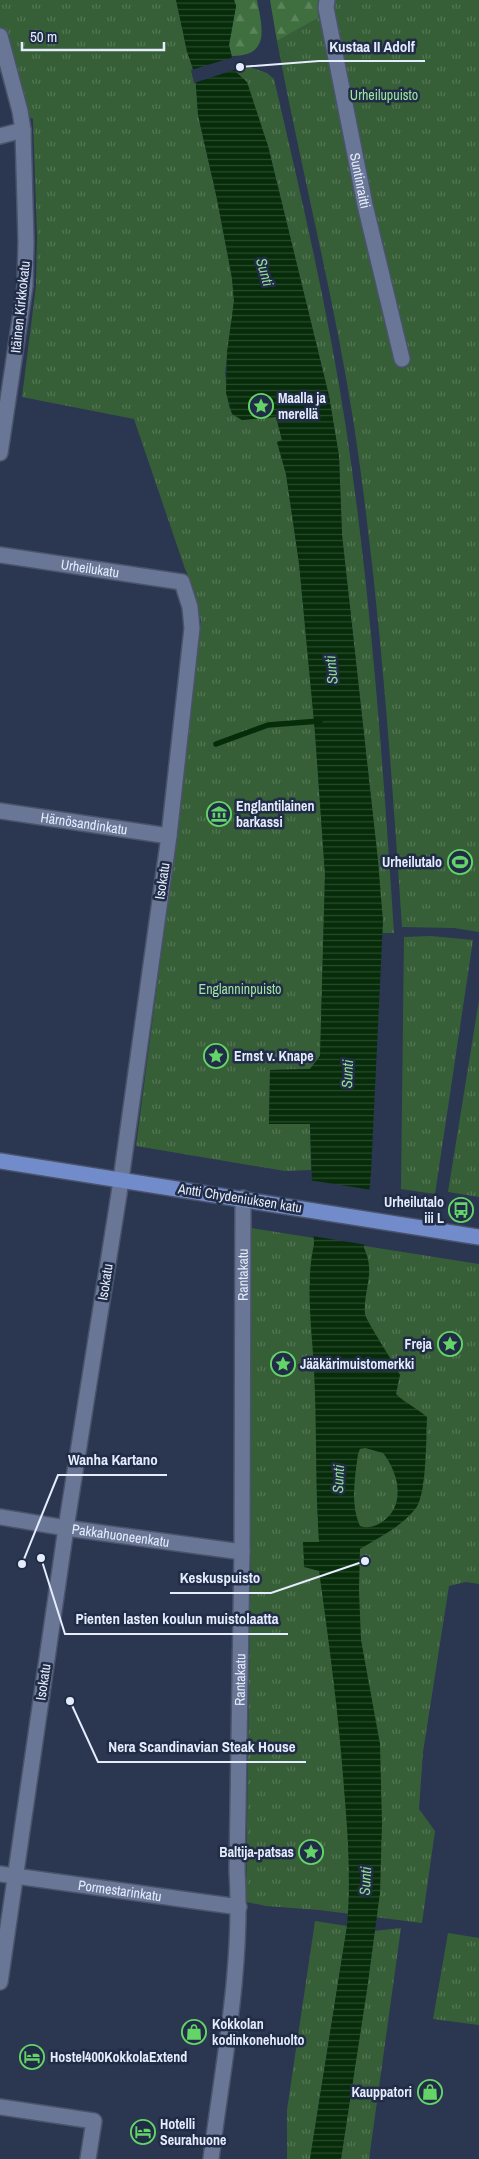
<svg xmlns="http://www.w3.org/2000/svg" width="479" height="2159" viewBox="0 0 479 2159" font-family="'Archivo Narrow',sans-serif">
  <defs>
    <pattern id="grass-tufts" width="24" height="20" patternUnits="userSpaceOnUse" patternTransform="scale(1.25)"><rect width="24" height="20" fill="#375f37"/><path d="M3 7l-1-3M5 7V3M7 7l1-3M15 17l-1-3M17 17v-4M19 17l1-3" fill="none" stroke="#547655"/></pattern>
    <pattern id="forest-firs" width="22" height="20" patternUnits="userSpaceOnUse" patternTransform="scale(1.25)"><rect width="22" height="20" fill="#3f6f3f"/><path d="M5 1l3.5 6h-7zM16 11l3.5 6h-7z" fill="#5b845c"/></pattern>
    <pattern id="water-rules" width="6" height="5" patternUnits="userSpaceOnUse" patternTransform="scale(1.25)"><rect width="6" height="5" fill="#062c09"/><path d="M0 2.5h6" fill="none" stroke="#2a4b2e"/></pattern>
  </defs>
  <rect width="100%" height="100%" fill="#2b3651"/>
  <g fill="url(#grass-tufts)">
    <path d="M0,0H176L197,88L198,115L217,199L232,278L234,301L225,373L229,407L233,414L242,420L276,416L282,441L277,442L286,474L299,563L314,717L325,874L321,1034L320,1056L310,1069L270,1070L269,1123L310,1124L311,1170L285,1171L136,1146L182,796L201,621L192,584L185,569L134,419L22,397L36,286L37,235L33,119L12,108L0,62Z"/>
    <path d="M320,0H479V932L454,928L402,927C391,760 379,592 354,425C334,296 301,170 277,41L318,18Z"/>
    <path d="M250,67L267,73L274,79C301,195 328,310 346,428C371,595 383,764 394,933H382L378,861L342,535L339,456L329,396L268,146L236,72Z"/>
    <path d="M431,936L473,940L435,1194L401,1189L404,937Z"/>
    <path d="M479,1000V1197L448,1192Z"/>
    <path d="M251,1228L479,1264V1584L466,1582L449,1586L423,1752L419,1809L435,1831L422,1923L319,1910L266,1906L246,1902L251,1539Z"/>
    <path d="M315,1921L347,1926L310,2159H287V2110Z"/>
    <path d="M401,1928L369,2159H341L374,1931Z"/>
    <path d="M448,1933L479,1938V2025L433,2019Z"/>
  </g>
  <g fill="url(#forest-firs)">
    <path d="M234,0H257C262,27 271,56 232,56L229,45L236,6Z"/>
    <path d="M270,0H320L318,18L277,41Z"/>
  </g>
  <path fill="url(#water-rules)" fill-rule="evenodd" d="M176,0H234L236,6L229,45L233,63L236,72L247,82L268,146L329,396L339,456L342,535L378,861L383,921L371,1173L364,1248C376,1273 363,1290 365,1314C366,1321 395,1364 400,1375L396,1394C405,1403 417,1408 427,1417C426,1436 427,1493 416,1508C401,1527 380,1537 360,1549L359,1590L361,1640L380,1744L382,1823L380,1893L367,1990L341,2159H310L347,1926C351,1881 348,1834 344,1789C339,1716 329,1643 319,1571L304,1567L303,1542H319C315,1485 317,1428 314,1370C312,1329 305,1285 314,1244L310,1124H269L270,1070L310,1069L320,1056L325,874L315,733L299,563L286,474L277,442L282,440L276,417L242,420L232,414L226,393L227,352L234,301L232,278L217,199L198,115L195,74L187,52ZM365,1448L383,1453C398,1472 407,1505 382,1522C376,1526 368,1529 360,1526C350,1504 355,1477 358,1454L360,1449Z"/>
  <g fill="#2b3651">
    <path d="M234,57L237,69L194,83L191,70Z"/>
    <path d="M309,1180L372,1190L367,1245L312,1236Z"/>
  </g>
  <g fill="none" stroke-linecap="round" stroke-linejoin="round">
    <path stroke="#062c09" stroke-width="5.5" d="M216,744L268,725L320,721"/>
    <defs>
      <g id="minor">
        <path id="s1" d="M327,0L326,8L365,205L402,359"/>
        <path d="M0,36L20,111L23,130L26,242L25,286L0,453"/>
        <path d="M0,136L23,130"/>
        <path id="s2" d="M0,555L182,582L190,607L192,628L169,836L119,1194L66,1528L0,1982"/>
        <path id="s3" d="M0,811L169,836"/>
        <path id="s4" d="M0,1517L66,1528L242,1552"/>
        <path id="s5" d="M0,1874L239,1907"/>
        <path d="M0,2107L94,2121L88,2159"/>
        <path id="s6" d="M211,2159C223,2064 243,1966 237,1870L242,1552L243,1198"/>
      </g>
      <path id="major" d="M0,1161L479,1237"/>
    </defs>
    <use href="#minor" stroke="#49536a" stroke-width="18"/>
    <use href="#major" stroke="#49536a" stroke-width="18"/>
    <use href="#minor" stroke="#697695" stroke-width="15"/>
    <use href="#major" stroke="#728ccb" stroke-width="15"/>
  </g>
  <defs>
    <symbol id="sight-ring" viewBox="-11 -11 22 22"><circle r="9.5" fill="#212c46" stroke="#64d468" stroke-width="1.5"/><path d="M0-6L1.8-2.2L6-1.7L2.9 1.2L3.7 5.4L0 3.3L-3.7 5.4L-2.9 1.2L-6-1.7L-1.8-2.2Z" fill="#64d468"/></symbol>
    <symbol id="museum-ring" viewBox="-11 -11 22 22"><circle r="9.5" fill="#212c46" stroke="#64d468" stroke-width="1.5"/><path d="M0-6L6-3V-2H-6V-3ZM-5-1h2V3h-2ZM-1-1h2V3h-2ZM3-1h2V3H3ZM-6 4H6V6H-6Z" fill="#64d468"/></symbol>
    <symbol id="stadium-ring" viewBox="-11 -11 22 22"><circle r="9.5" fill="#212c46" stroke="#64d468" stroke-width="1.5"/><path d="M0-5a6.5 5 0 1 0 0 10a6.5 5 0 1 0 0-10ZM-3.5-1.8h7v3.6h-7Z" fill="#64d468"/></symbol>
    <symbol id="bus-ring" viewBox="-11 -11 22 22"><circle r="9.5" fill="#212c46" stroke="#64d468" stroke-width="1.5"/><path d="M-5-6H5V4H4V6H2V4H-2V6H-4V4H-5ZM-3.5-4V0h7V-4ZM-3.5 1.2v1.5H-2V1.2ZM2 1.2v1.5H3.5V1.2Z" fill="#64d468"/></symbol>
    <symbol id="shop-ring" viewBox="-11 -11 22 22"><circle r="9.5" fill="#212c46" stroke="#64d468" stroke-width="1.5"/><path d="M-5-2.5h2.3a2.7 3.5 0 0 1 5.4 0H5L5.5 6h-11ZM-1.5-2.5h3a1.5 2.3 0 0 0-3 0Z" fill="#64d468"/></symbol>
    <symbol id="hotel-ring" viewBox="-11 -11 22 22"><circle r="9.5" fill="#212c46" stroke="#64d468" stroke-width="1.5"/><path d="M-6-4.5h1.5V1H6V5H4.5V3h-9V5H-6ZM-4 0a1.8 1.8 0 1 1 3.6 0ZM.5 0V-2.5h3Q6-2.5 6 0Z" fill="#64d468"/></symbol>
  </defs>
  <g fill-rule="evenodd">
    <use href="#sight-ring" x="247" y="392" width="28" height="28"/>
    <use href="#museum-ring" x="205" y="800" width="28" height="28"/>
    <use href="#stadium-ring" x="446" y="848" width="28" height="28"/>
    <use href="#sight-ring" x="202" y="1042" width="28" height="28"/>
    <use href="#bus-ring" x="447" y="1196" width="28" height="28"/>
    <use href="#sight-ring" x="436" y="1330" width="28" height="28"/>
    <use href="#sight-ring" x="269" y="1350" width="28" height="28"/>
    <use href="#sight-ring" x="297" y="1838" width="28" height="28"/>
    <use href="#shop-ring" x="180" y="2018" width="28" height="28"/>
    <use href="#hotel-ring" x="18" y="2043" width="28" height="28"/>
    <use href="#shop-ring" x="416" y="2078" width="28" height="28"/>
    <use href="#hotel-ring" x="129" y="2118" width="28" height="28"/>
  </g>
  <g text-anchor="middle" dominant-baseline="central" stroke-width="5" stroke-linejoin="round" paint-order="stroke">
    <g font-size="14" fill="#9fe79e" stroke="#212c46">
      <text x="384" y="95">Urheilupuisto</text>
      <text x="240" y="989">Englanninpuisto</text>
    </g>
    <g font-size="14" fill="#e4ecfd" stroke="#212c46">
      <text stroke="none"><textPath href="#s1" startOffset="184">Suntinraitti</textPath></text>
      <text transform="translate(20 307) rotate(-84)">Itäinen Kirkkokatu</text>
      <text stroke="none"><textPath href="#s2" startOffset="91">Urheilukatu</textPath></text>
      <text stroke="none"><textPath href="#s3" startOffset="85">Härnösandinkatu</textPath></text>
      <text transform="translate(162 881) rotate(-82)">Isokatu</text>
      <text transform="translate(240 1198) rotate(9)">Antti Chydeniuksen katu</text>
      <text stroke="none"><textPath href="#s6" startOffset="886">Rantakatu</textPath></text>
      <text transform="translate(105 1282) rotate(-81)">Isokatu</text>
      <text stroke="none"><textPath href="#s4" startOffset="122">Pakkahuoneenkatu</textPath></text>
      <text stroke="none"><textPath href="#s6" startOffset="481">Rantakatu</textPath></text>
      <text transform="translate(43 1682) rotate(-82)">Isokatu</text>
      <text stroke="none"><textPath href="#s5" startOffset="121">Pormestarinkatu</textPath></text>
    </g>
    <g font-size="14" font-weight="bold" fill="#e4ecfd" stroke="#212c46" text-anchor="start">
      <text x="278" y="398">Maalla ja<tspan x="278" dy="16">merellä</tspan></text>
      <text x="236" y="806">Englantilainen<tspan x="236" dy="16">barkassi</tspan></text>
      <text x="442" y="862" text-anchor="end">Urheilutalo</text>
      <text x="234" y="1056">Ernst v. Knape</text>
      <text x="444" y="1202" text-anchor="end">Urheilutalo<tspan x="444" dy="16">iii L</tspan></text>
      <text x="432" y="1344" text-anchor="end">Freja</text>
      <text x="300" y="1364">Jääkärimuistomerkki</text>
      <text x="294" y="1852" text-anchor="end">Baltija-patsas</text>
      <text x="212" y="2024">Kokkolan<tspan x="212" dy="16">kodinkonehuolto</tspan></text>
      <text x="50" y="2057">Hostel400KokkolaExtend</text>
      <text x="412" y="2092" text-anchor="end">Kauppatori</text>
      <text x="160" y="2124">Hotelli<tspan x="160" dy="16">Seurahuone</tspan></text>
    </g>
    <g font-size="15" font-style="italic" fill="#94dc94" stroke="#212c46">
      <text transform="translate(265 272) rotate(74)">Sunti</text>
      <text transform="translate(331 670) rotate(-95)">Sunti</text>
      <text transform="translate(347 1074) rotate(-88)">Sunti</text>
      <text transform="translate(338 1479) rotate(-88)">Sunti</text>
      <text transform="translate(365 1881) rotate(-87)">Sunti</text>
    </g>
  </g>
  <path fill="none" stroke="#e4ecfd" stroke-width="2" d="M240 67L319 61H425M22 1564L58 1475H167M365 1561L271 1593H170M41 1558L65 1634H288M70 1701L98 1762H306"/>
  <g fill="#e4ecfd" stroke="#212c46" stroke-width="2">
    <circle cx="240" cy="67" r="5"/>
    <circle cx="22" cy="1564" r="5"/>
    <circle cx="365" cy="1561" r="5"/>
    <circle cx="41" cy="1558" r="5"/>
    <circle cx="70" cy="1701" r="5"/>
  </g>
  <g font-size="15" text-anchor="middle" font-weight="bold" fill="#e4ecfd" stroke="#212c46" stroke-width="5" stroke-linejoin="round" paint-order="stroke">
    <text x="372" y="52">Kustaa II Adolf</text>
    <text x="113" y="1465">Wanha Kartano</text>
    <text x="220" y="1583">Keskuspuisto</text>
    <text x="177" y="1624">Pienten lasten koulun muistolaatta</text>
    <text x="202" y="1752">Nera Scandinavian Steak House</text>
  </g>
  <path d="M22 42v8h142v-8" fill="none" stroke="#e4ecfd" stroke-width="2.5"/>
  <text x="30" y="42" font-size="15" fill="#e4ecfd" stroke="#212c46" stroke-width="4" paint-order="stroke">50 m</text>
</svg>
